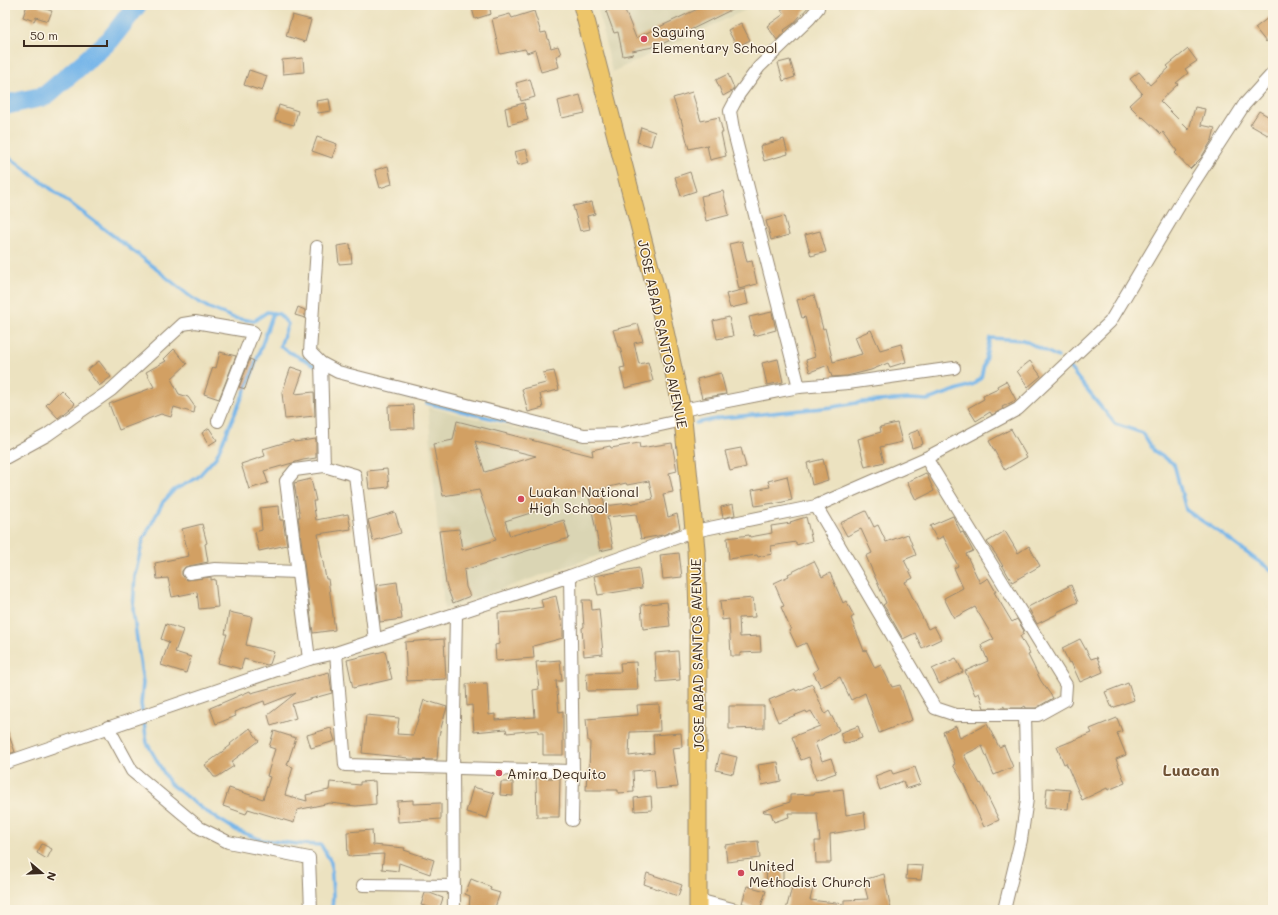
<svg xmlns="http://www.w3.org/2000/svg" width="1278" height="915" viewBox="0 0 1278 915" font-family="Mali,sans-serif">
  <rect width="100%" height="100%" fill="#fcf5e5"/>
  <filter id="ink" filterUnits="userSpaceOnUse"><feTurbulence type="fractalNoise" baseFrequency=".025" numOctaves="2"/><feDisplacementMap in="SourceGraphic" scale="8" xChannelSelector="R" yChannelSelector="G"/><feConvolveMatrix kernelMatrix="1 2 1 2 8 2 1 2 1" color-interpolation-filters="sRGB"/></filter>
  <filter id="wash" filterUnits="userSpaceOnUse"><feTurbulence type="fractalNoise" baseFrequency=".012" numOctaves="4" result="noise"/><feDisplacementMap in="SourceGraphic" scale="16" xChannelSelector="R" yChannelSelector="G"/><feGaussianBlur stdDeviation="0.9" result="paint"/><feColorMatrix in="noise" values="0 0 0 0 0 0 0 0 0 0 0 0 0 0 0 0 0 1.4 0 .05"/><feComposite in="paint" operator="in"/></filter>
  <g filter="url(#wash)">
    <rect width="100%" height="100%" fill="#ece2c0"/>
    <g fill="#dad5b4">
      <path d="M597,5H756L612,72Z"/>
      <path d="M428,407L599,449L614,550L444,609Z"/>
    </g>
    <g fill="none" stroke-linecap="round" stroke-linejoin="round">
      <g stroke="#75b5e9" stroke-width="3.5">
        <path d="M5,154L140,256L192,298L209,308L234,318L254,321L267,312L279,314L288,324L280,346L289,352L315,365"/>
        <path d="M273,313L250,379L216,457L197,478L174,490L163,502L143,540L135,575L133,610L143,683L141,704L147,743L170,784L204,810L236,830L262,840L298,844L321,845L331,862L333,896L332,910"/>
        <path d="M1068,366L1115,424L1143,433L1154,451L1174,464L1186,510L1223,535L1255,559L1273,571"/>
        <path d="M370,386L413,398"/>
        <path d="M427,403L532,428L566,438L583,440"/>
        <path d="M696,423L721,418L833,407L862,402L910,399L927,400L974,384L981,378L990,338L1023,340L1058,357"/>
      </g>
      <path stroke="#75b5e9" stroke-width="20" d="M5,105L45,96L110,40L137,5"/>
    </g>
    <g id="blocks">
      <g fill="#d2a064" fill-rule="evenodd">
        <path d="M27,5H40L39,7L52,11L48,21L36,17L34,21L23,17Z"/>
        <path d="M471,5H489L491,14L475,19Z"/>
        <path d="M621,5H623L636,38L706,5H741L658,46L632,51L633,54L623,56L618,32L614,33L606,11Z"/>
        <path d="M788,5H810L793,24L784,30L785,31L777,40L767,26L784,14L781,10Z"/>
        <path d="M534,11L541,33L546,32L551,48L558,46L561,54L556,56L559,67L541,72L535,50L527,53L525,49L500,54L492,19L510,14L512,18Z"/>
        <path d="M1273,14V36L1266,42L1255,28Z"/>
        <path d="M292,15L311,20L305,42L286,36Z"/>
        <path d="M741,23L750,40L737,47L728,30Z"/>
        <path d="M1188,49L1197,61L1185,69L1188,73L1176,83L1178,84L1160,101L1189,130L1195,107L1205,109L1201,125L1215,128L1212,140L1201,158L1190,169L1175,153L1177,151L1163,132L1161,134L1143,117L1142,118L1129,105L1142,93L1130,79L1139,72L1150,85L1169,68L1167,66Z"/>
        <path d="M303,58L304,72L283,74L282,60Z"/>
        <path d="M790,60L795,77L783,81L778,63Z"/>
        <path d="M249,70L267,76L262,91L244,85Z"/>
        <path d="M728,74L734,88L732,91L723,96L716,80Z"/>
        <path d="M530,79L535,97L521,101L516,83Z"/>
        <path d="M692,92L701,121L719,117L723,133H721L726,156L710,160L707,145L689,149L681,119H680L673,98Z"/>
        <path d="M580,95L585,113L562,118L558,101Z"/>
        <path d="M329,99L331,111L318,113L316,101Z"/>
        <path d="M524,103L528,120L508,125L505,108Z"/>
        <path d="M279,105L298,111L294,125L275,120Z"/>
        <path d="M1259,111L1273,119V138L1250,125Z"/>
        <path d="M641,127L655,132L651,146L637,142Z"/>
        <path d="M317,137L337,144L332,158L312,151Z"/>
        <path d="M784,139L788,154L764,161L760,146Z"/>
        <path d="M526,149L530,162L518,165L514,152Z"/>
        <path d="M388,166L392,184L380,188L375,170Z"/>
        <path d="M690,172L696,191L681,196L675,177Z"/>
        <path d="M723,191L729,215L706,221L701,196Z"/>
        <path d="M592,202L595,214L587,216L590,229L580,231L573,206Z"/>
        <path d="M784,216L789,235L771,240L766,221Z"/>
        <path d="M820,231L826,252L811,256L805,235Z"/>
        <path d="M742,241L747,262L752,261L757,284L739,289L729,244Z"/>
        <path d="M350,244L352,263L339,264L337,246Z"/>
        <path d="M745,289L748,304L730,308L726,294Z"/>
        <path d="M814,295L823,329L825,328L833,362L862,354L855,337L871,330L880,350L901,344L906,362L890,367L888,363L871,370L847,376L832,377L828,365L810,372L806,360L815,357L805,317L802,318L797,300Z"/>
        <path d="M298,307L305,310V318L295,315Z"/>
        <path d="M772,312L776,330L754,336L749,317Z"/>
        <path d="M729,317L733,336L717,339L713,321Z"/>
        <path d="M638,324L643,341L634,343L639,364L648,362L653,381L625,388L620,368L625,367L620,347H618L613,330Z"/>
        <path d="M174,349L187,364L171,379L179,394L188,397L195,407L194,413L174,407L171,417L161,414L119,430L109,404L154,387L146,372L166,361L164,359Z"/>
        <path d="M220,352L236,356L219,399L204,394L213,367L216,368Z"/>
        <path d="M250,359L254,361L245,389L239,387Z"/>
        <path d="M778,359L783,382L767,385L762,363Z"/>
        <path d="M99,361L111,377L99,386L87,370Z"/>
        <path d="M1030,361L1041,376L1028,387L1017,371Z"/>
        <path d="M291,367L303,371L295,394L314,392L315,416L285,419L282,393Z"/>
        <path d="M554,371L559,390L540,394L543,408L528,412L522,389L546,383L543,373Z"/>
        <path d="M721,373L726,394L702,398L697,379Z"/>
        <path d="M1006,381L1016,400L1002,407L1003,409L992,415L990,412L976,421L968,408L984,399L983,396L998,389L997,386Z"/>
        <path d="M61,390L75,404L58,418L46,405Z"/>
        <path d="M413,405L414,428L389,429L388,406Z"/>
        <path d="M457,421L593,456L592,450L610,446L611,448L639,443L640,448L672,443L677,471L669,473L673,492L663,494L668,517L677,514L680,528L663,535L641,539L636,514L607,517L613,548L600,551L588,491L573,495L572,492L551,499L553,506L505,521L510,536L564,520L569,538L464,570L466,587L470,596L453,603L446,584L439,531L459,529L462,550L496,540L479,490L443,496L433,444L453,440ZM475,441L536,456L485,472ZM649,481L653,499L629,504V503L605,506L601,489L626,483L627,485Z"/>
        <path d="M897,423L902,442L880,447L884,462L865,467L858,439L881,432L880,427Z"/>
        <path d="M209,428L217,440L209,445L202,433Z"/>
        <path d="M1011,429L1027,457L1005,470L989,441Z"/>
        <path d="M919,430L923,444L912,448L908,434Z"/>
        <path d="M316,439V458L303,460L264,471L268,483L249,489L241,464L265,456L263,449L293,440L294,442Z"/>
        <path d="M741,448L746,467L730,471L725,451Z"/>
        <path d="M823,459L828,480L812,485L807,463Z"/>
        <path d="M387,469L389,487L369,489L367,471Z"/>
        <path d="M926,473L934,491L916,500L907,482Z"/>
        <path d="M787,476L792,500L774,504V503L755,506L752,490L770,487L768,481Z"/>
        <path d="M311,479L316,501H313L316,520L348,514L351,529L318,534L326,579H328L335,630L313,633L298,517H300L294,483Z"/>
        <path d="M733,504L735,515L723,518L721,507Z"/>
        <path d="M279,506L280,520H283L287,545L259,551L255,532L262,530L260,508Z"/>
        <path d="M866,511L874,527L878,525L886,542L908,534L916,555L904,560L913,578L905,582L928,629L934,626L941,639L922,648L915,633L903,639L886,609L883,605L886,603L866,556L872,553L861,529L847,536L840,523Z"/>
        <path d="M395,512L401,533L373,541L368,520Z"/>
        <path d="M953,516L961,533L963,532L973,551L966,554L980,583L988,578L996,592H994L1012,622L1017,619L1024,631L1023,632L1024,634L1020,636L1030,654L1028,655L1041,681L1053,698L1036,708H1026L1025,706L1022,708H1004V706L1001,708H984L979,693L975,695L965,671L988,661L981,645L994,639L975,607L954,618L944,598L963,588L954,568L958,566L943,536L937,540L930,526Z"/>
        <path d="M806,517L812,541L796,545V542L771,546L772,554L758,557L757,555L729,559L727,538L749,535L750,537L772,533L771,526L791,523L790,522Z"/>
        <path d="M202,524L207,543L205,544L208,562L185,567L182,571V575L187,580L211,577V580L215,579L218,607L199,609L197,592L172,597L168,578L157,579L155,563L189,556L182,529Z"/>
        <path d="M1005,531L1018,553L1029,546L1040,566L1012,582L997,556L987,542Z"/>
        <path d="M679,553L682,577L663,579L660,555Z"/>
        <path d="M814,561L822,577L830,573L843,603L846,601L854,616L851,618L864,651L866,650L875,668L881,665L892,687L900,685L912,720L879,733L865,693L851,700L840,677L821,687L813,672L818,669L806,643L797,647L789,630H791L781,607L784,606L774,583L789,576L788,574Z"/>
        <path d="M639,568L642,588L598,595L594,576Z"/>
        <path d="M397,582L402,619L380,622L376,585Z"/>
        <path d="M1071,585L1078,602L1057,612V614L1037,624L1028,607Z"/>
        <path d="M556,596L563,629V638L533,646L534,658L496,661L495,645L499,644L498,613L513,612L543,607L541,600Z"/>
        <path d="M753,598L755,617L739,618L740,637L760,636L761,652L740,653V656H731L729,619L722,620L720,601Z"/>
        <path d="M582,600H591L592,610L599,609L603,654L584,656L582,628L584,627Z"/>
        <path d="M667,602L670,626L643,629L641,605Z"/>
        <path d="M229,612L252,617L246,645L274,652L270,664L267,665L244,659L241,669L218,663L227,634H225Z"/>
        <path d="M166,624L183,630L175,652L191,657L186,673L161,665L169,642L161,639Z"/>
        <path d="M444,639L446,679L407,681L405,642Z"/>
        <path d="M1080,639L1091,659L1097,657L1103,672L1080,682L1071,662L1069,663L1062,648Z"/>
        <path d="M385,651L392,679L353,688L347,660Z"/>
        <path d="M678,651L680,680L657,682L655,653Z"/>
        <path d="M956,658L963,672L939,684L932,669Z"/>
        <path d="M560,660L562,681H556L559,712L563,711V755H543V733H538V730L507,733L506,729L474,732L472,705L467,706L466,684L487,683L489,715L495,714V720L535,717L533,690L539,689L536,662Z"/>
        <path d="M636,662L638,690L587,691L586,673L621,672L620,663Z"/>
        <path d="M329,672L332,693L292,704L296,718L271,726L268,715L296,693L265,705L264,701L234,712L236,716L216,724L210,708L250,691L251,693Z"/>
        <path d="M1128,683L1134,700L1112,708L1105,692Z"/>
        <path d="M812,684L825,714L829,711L839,730L815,743L822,761L831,758L836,773L816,780L809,757L801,760L792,737L820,726L811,711L807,713L806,711L778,722L769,700L795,689L796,691Z"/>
        <path d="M424,700L447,707L439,735L437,760L408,759V758L362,753L366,715L399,718L397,734L413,735Z"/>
        <path d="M659,704L660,731L630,732L629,756L654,753L653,735L681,733L682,747L672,748L678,787L656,789L654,769L633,771L634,792L618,793V790H586L587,771H589L590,741H588L586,719L638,715L637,705Z"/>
        <path d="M729,706H764V728L729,729Z"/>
        <path d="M1117,718L1122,731L1117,733L1126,755L1116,759L1125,783L1108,790L1107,788L1082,800L1066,763L1064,764L1057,747L1092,733L1090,729Z"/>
        <path d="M987,724L999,747L1004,745L1013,767L994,775L982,746L964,755L980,784L981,783L999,820L984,827L963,782L953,765L955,764L943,732L956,726L960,738Z"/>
        <path d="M858,726L862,738L844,744L840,733Z"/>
        <path d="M5,727H6L15,752L5,755Z"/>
        <path d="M250,728L259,741L231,762L234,766L217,777H214L205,765L231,745L230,744Z"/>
        <path d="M331,728L335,741L311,748L307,735Z"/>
        <path d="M274,731L296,738L287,765L293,767L285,795L307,801L306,795L329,790L330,782L360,785V782L375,781L376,804L356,806L330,803L297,810L294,823L248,809L246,814L223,806L229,788L263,799L270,777L267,776L275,749L269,747Z"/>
        <path d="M720,753L737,757L733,774L716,770Z"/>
        <path d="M778,762L781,781L762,785L758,765Z"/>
        <path d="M915,767L921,784L906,789L903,781L880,790L875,776L891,770L893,774Z"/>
        <path d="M536,778H560L559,817H537Z"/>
        <path d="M501,782H513V796L500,795Z"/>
        <path d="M473,787L494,793L487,818L466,812Z"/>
        <path d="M1047,788L1070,790L1068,809L1045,807Z"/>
        <path d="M843,789L846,815L864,812L866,828L830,834L831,863H816L815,841H820L817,813H788L789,817L774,822L771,813L764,812L763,811L790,802V795L814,794V793Z"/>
        <path d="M651,796L652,810L635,811L634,798Z"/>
        <path d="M413,800V804L441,803V819L398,822L397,801Z"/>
        <path d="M372,830L373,845L405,848L404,850L434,860L430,874L399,863L398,871L382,869L384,854L348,856L347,832Z"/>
        <path d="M758,841L760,858L727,862L725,845Z"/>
        <path d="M42,844L52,849L47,859L37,853Z"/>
        <path d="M907,865L923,866L921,880L906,879Z"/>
        <path d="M783,867V884L767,885L766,868Z"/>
        <path d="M647,873L682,885L678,896L644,884Z"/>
        <path d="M884,874L891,910H786L793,883L813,888L810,900L844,904V900L868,899L863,880Z"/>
        <path d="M471,879L491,887L490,890L500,893L494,910H469L470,896L465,894Z"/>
        <path d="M747,886L766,891L760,909L742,903Z"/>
        <path d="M425,893H430L443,898L439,910L421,905Z"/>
      </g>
    </g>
  </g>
  <g filter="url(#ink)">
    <use href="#blocks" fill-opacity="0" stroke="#94866f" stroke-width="1"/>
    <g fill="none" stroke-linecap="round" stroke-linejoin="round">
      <defs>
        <g id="minor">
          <path d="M317,247L310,352L321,363L338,372L584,435L620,434L683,420"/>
          <path d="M321,363L324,466"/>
          <path d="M799,387L848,383L954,368"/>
          <path d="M682,410L799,387L733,129L730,111L739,94L759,67L809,19L818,8V5"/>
          <path d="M5,458L47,435L111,390L183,324L195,322L253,332L218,421"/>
          <path d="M816,506L935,708L956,715H1038L1065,700L1066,685L926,458"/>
          <path d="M189,573L215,569L297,572"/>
          <path d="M570,576L573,771L572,820"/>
          <path d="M336,653L345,765L573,771"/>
          <path d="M309,659L286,481L295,470L324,466L355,475L375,640"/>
          <path d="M108,727L132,771L200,828L228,842L309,858L311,910"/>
          <path d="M5,763L309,659L336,653L570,576L695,531L816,506L926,458L1018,409L1110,322L1185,196L1244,105L1273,73"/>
          <path d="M363,885L454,886"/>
          <path d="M698,900L736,910"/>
          <path d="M454,910L453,768L456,614"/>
          <path d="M1004,910L1021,840L1027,799L1025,715"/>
        </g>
        <path id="highway" d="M582,5L657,294L682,410L696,549L698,615V910"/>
      </defs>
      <use href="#minor" stroke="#94866f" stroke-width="14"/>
      <use href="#highway" stroke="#94866f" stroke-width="19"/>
      <use href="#minor" stroke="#fff" stroke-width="12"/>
      <use href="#highway" stroke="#edc569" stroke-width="17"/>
    </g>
  </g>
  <g fill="#d1495b" stroke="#fcf5e5" stroke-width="1.5">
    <circle cx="644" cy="39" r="4"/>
    <circle cx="521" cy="499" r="4"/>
    <circle cx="499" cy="773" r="4"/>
    <circle cx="741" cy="873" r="4"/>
  </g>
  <g text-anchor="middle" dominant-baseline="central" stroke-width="3" stroke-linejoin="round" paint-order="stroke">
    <g font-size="14" fill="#3b2a1e" stroke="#fcf5e5" text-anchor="start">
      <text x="652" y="31">Saguing<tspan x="652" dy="16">Elementary School</tspan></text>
      <text x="529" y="491">Luakan National<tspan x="529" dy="16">High School</tspan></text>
      <text x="507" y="773">Amira Dequito</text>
      <text x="749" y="865">United<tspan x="749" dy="16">Methodist Church</tspan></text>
    </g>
    <g font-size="14" fill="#3b2a1e" stroke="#fcf5e5">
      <text transform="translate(663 334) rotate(78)">JOSE ABAD SANTOS AVENUE</text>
      <text transform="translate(697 655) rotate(-91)">JOSE ABAD SANTOS AVENUE</text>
    </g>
    <g font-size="16" font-weight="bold" fill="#705336" stroke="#fcf5e5">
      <text x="1191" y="769">Luacan</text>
    </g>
  </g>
  <rect width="1278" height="915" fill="none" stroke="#fcf5e5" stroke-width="20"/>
  <g transform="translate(42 873) rotate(109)" stroke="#fcf5e5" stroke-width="3" paint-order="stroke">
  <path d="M0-3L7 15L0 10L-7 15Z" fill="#3b2a1e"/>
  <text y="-6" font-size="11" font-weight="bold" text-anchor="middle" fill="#3b2a1e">N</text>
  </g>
  <path d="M24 40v6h83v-6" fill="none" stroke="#3b2a1e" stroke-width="2"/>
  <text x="30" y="40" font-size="12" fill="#3b2a1e" stroke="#fcf5e5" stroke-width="3" paint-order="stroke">50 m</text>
</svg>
